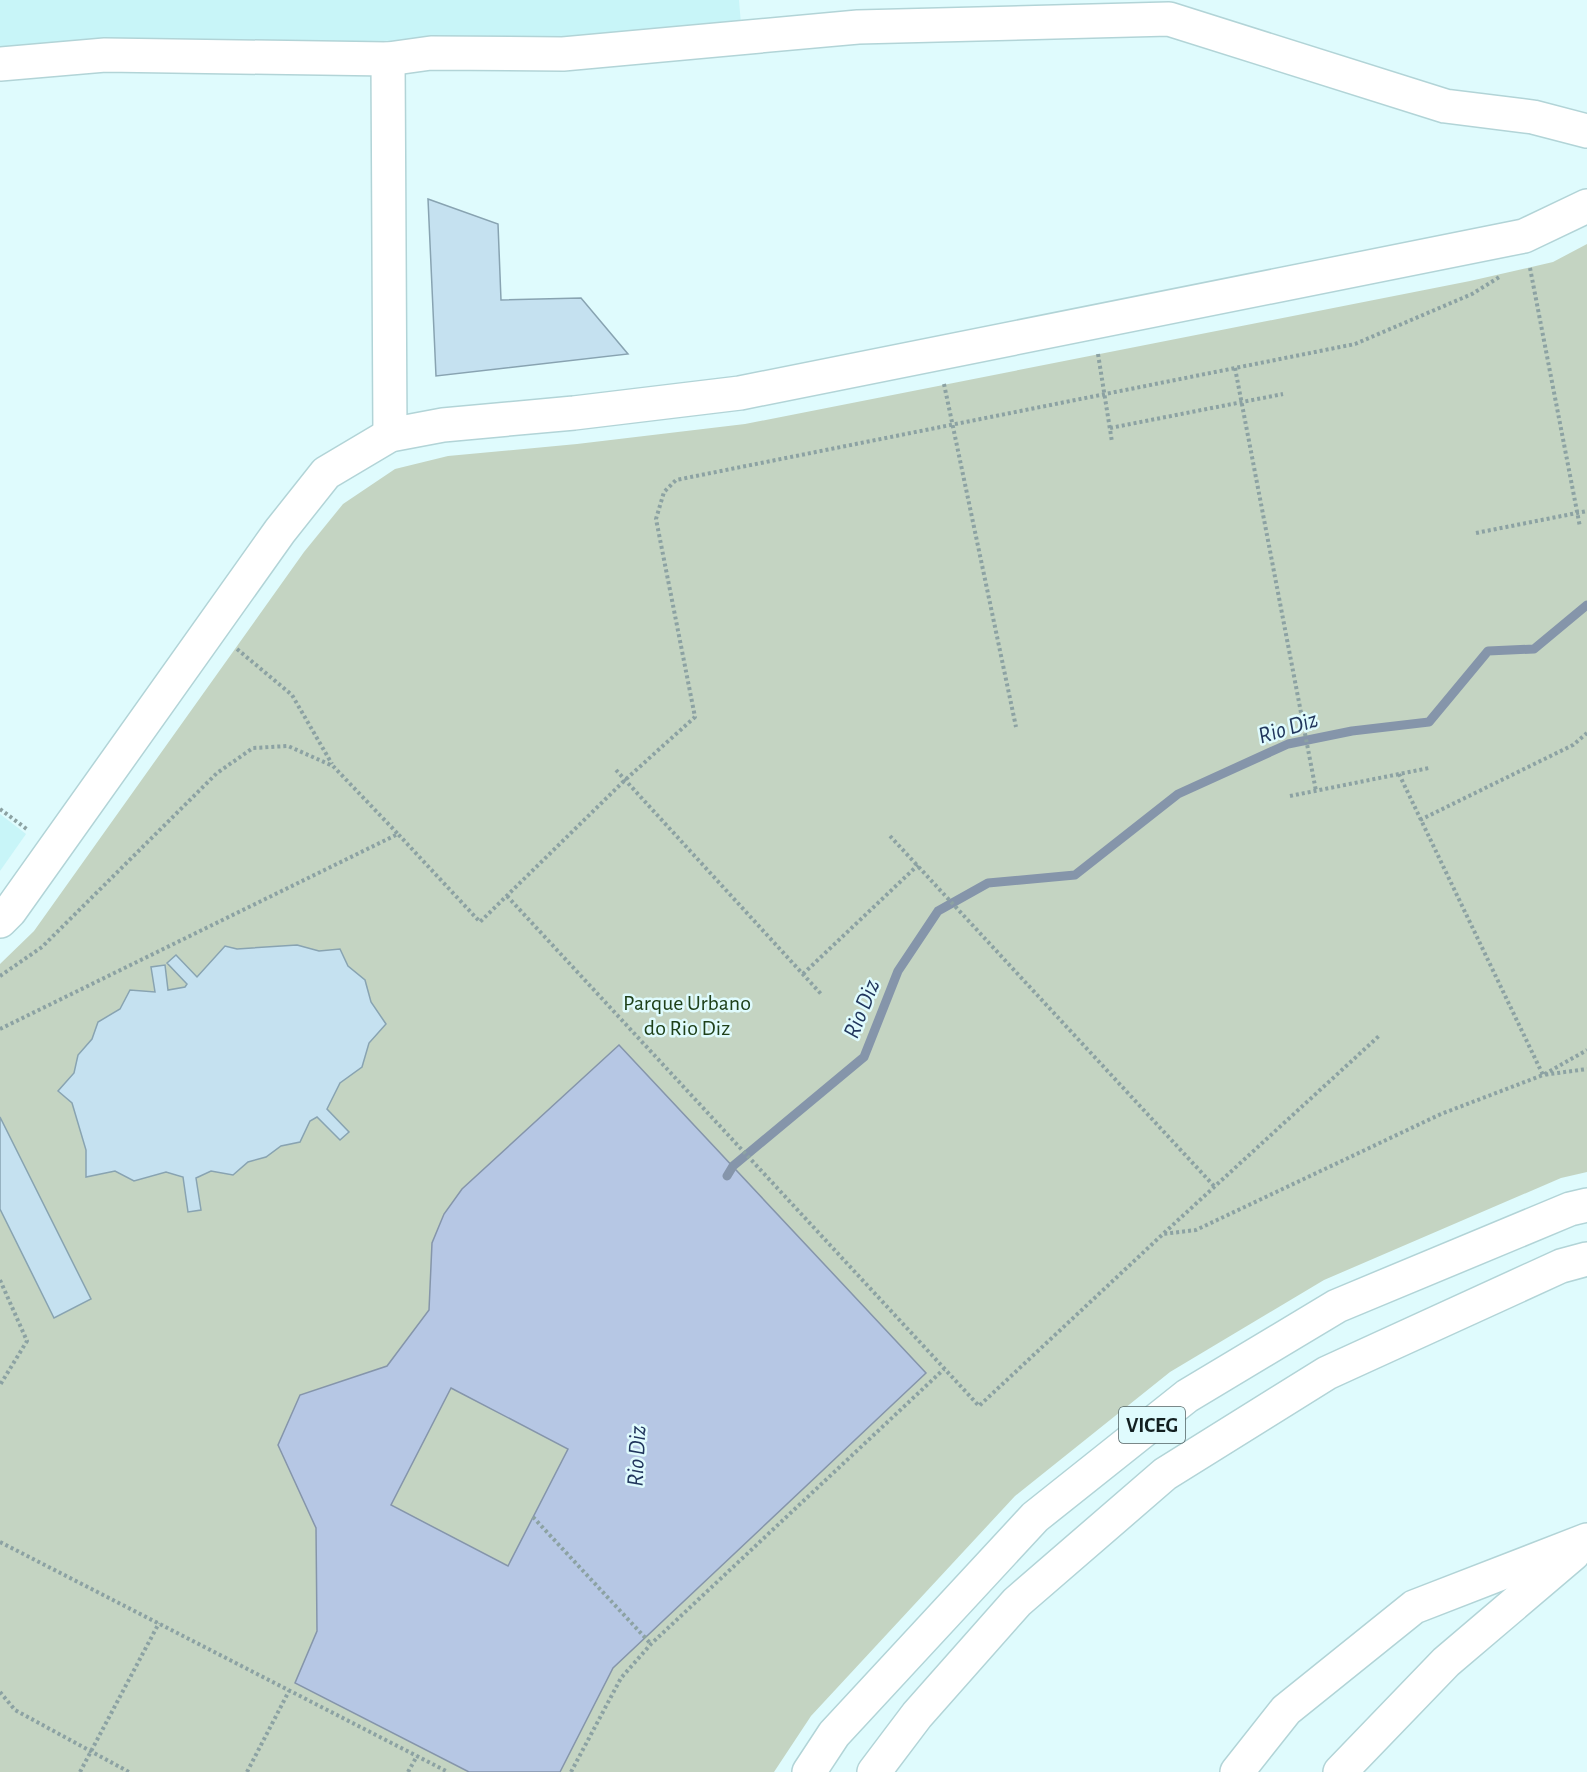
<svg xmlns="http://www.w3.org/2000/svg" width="1587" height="1772" viewBox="0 0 1587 1772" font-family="'Alegreya Sans',sans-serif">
  <rect width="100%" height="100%" fill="#dffbfd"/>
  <g fill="#c8f5f8">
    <path d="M0,0H739L741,24L547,40L162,42L0,53Z"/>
    <path d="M0,814L26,834L0,871Z"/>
  </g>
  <path fill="#c4d4c2" d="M1587,244V1172L1561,1178L1324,1280L1170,1372L1015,1496L811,1716L774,1772H0V964L34,931L304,552L343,504L395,469L448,456L577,444L745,424L1470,281L1553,262Z"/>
  <path fill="#b6c7e4" stroke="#8595aa" stroke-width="1.5" fill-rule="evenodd" d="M619,1045L926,1373L613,1668L560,1772H469L295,1683L317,1631L316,1528L278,1445L300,1395L387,1366L429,1310L432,1243L444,1214L462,1189ZM451,1388L568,1449L508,1566L391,1505Z"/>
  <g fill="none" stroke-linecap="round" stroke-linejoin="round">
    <path stroke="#8595aa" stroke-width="9" d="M727,1176L733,1166L864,1057L898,971L938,911L988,883L1075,875L1178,794L1288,744L1352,731L1429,722L1488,651L1534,649L1587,605"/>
  </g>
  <g fill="#c5e1f0" stroke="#88a3b1" stroke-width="1.5">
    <path d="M428,199L498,224L501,300L581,298L628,354L436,376Z"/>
    <path d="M297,945L319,951L340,949L348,966L365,980L371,1002L386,1024L369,1043L362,1067L340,1083L327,1109L349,1132L340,1140L317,1117L310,1121L300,1142L281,1146L266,1157L248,1162L233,1175L211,1171L196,1178L201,1210L188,1212L183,1177L166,1172L134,1181L115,1171L86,1177V1150L72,1103L58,1091L74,1073L78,1055L92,1039L98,1022L120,1009L130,990L155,992L151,967L165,965L168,990L185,987L187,984L167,963L176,955L197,977L225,946L237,949Z"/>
    <path d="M0,1117L91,1299L54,1318L0,1209Z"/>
  </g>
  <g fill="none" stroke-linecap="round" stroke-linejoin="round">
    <defs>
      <g id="minor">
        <path d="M388,59L390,435"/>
        <path d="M0,64L105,55L388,59L431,53L563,54L858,27L1169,19L1445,106L1533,117L1587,131"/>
        <path d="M0,921L10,911L280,531L326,473L390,435L443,425L574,413L740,393L1524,236L1587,206"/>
        <path d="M1237,1772L1286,1710L1414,1607L1587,1540"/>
        <path d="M1340,1772L1446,1662L1573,1554"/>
      </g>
      <g id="trunk">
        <path d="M809,1772L834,1734L1035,1517L1187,1396L1337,1306L1570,1209L1587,1205"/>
        <path d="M874,1772L917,1715L1017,1602L1165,1474L1327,1373L1561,1266L1587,1259"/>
      </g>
    </defs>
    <use href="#minor" stroke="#b2d4d7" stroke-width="36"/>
    <use href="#trunk" stroke="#b2d4d7" stroke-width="36"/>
    <g stroke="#8ca2a3" stroke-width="4" stroke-dasharray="3 3" stroke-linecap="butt">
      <path d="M1530,268L1580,527"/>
      <path d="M1098,354L1112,442"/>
      <path d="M1235,368L1316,791"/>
      <path d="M944,384L1016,727"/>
      <path d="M1110,428L1283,394"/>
      <path d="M1476,533L1587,511"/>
      <path d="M237,649L292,695L332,764"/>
      <path d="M616,770L822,995"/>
      <path d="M1399,774L1543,1075L1587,1069"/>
      <path d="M1290,796L1429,768"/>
      <path d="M0,809L28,830"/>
      <path d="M1420,820L1573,745L1587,733"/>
      <path d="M890,836L1214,1186"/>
      <path d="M507,896L979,1406L1163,1234L1196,1230L1441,1114L1543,1075L1587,1050"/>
      <path d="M803,974L918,865"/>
      <path d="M0,976L42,947L217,773L253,748L288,746L333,766L398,834"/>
      <path d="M0,1029L398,834L480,922L625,780L695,717L656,519L664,492L676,480L1355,344L1472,294L1501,276"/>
      <path d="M1164,1233L1380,1035"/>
      <path d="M0,1280L27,1341L0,1385"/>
      <path d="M533,1517L651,1644"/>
      <path d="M0,1542L448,1772"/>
      <path d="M0,1692L15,1710L129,1772"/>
      <path d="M80,1772L159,1623"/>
      <path d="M247,1772L289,1691"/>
      <path d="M408,1772L417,1756"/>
      <path d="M571,1772L621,1678L651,1644L944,1369"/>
    </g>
    <use href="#minor" stroke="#fff" stroke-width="33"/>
    <use href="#trunk" stroke="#fff" stroke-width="33"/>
  </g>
  <g text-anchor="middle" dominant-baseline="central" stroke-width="5" stroke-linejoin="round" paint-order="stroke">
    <rect fill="#dffbfd" stroke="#506263" stroke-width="1.5" x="1119" y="1407" width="66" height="36" rx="4.5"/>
    <g font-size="21" font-weight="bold" fill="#132021">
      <text x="1152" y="1425">VICEG</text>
    </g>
    <g font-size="22" fill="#1e4019" stroke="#dffbfd">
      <text x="687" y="1003">Parque Urbano<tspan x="687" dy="25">do Rio Diz</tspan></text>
    </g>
    <g font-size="24" font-style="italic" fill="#20355c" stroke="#dffbfd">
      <text transform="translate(1288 728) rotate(-17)">Rio Diz</text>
      <text transform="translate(862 1009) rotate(-68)">Rio Diz</text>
      <text transform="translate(637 1456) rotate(-87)">Rio Diz</text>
    </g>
  </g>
</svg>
